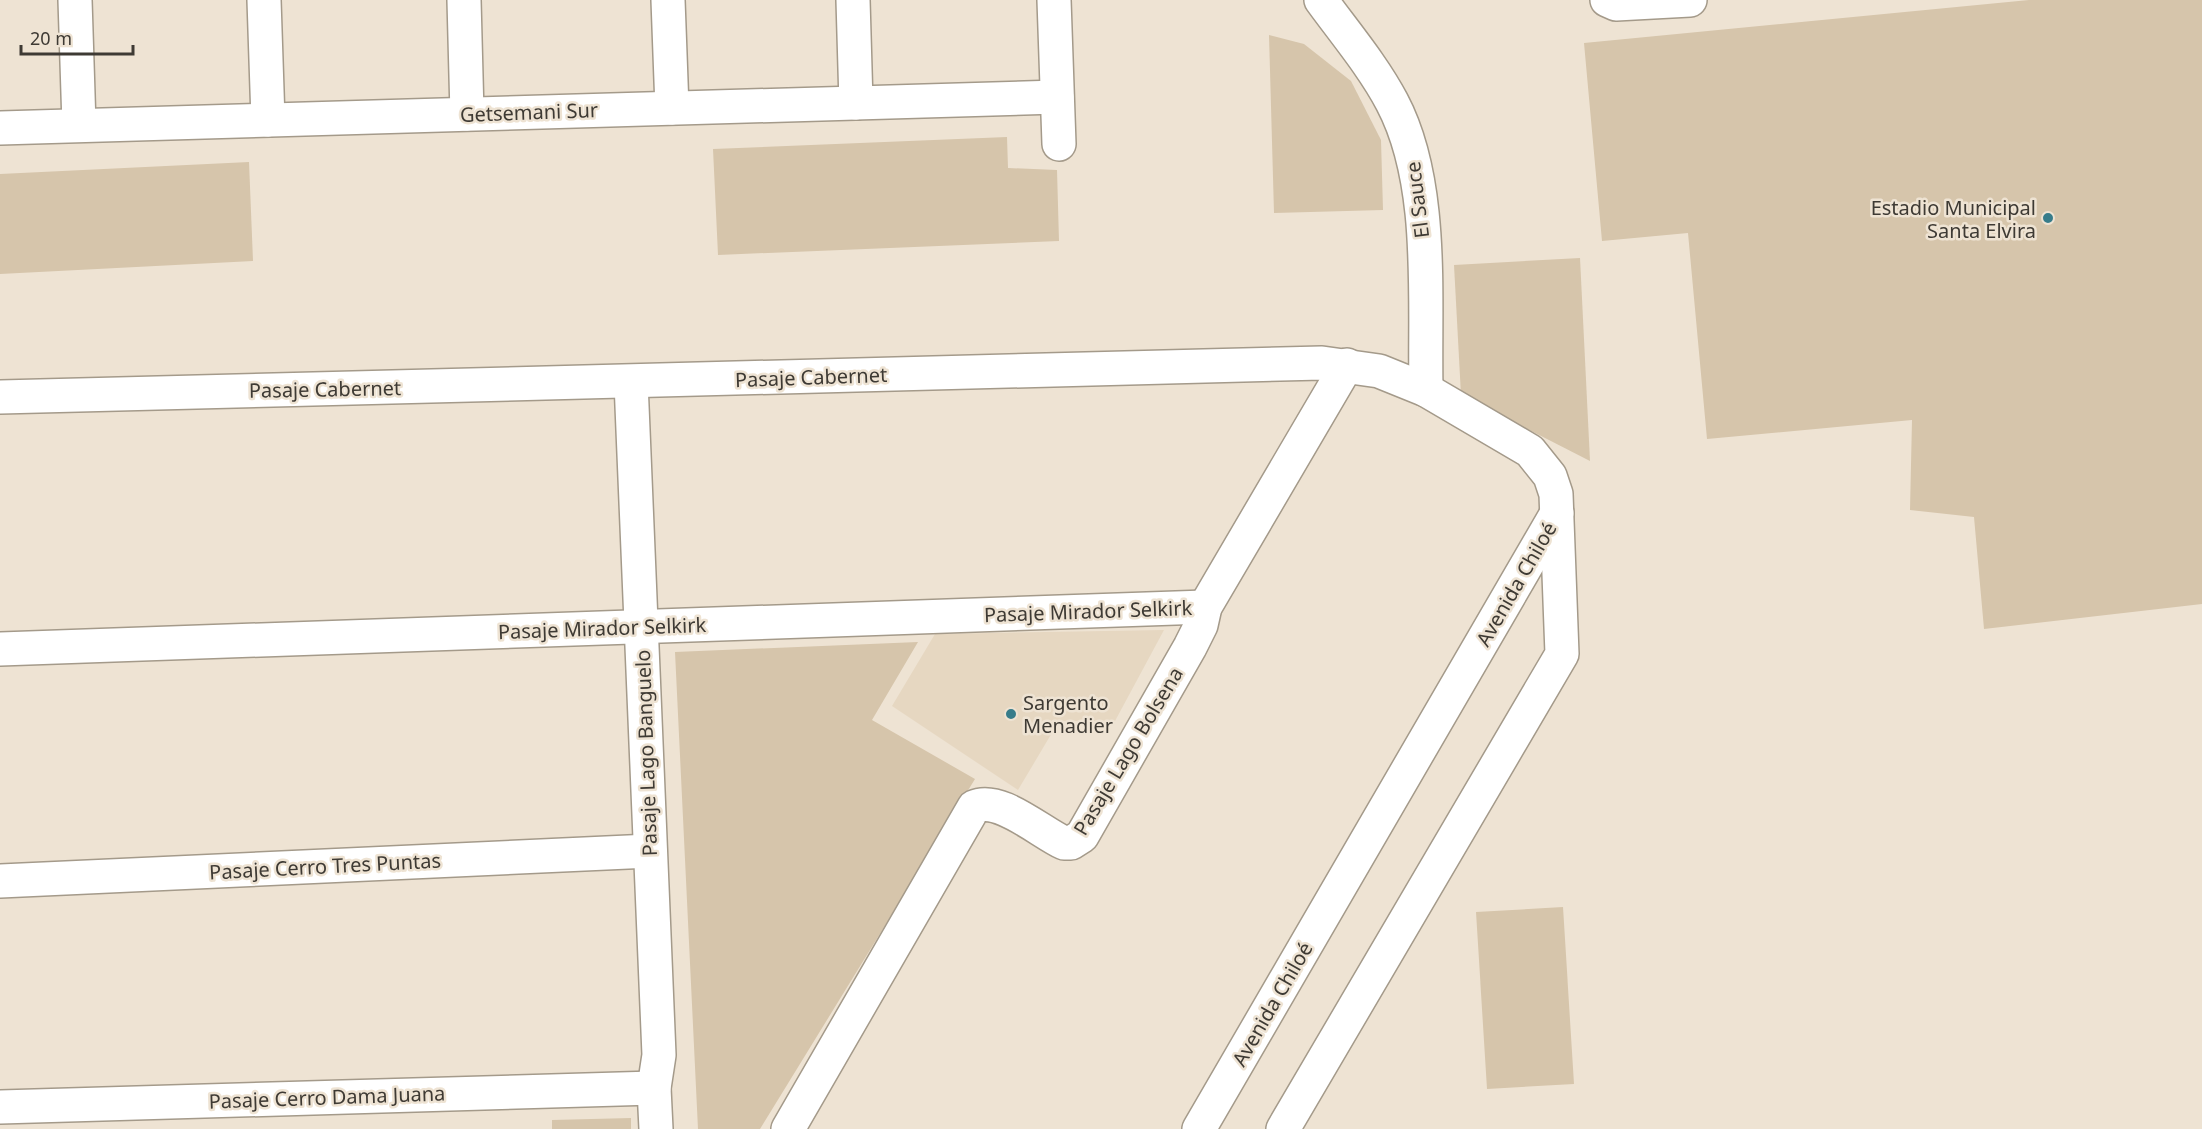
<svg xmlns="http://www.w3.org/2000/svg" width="2202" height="1129" viewBox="0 0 2202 1129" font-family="'Noto Sans',sans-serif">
  <rect width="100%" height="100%" fill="#eee3d3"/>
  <path fill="#e6d7c1" d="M1164,630L1115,721H1059L1018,790L892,706L935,634Z"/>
  <g fill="#d6c5ab">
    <path d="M2029,0H2202V604L1984,629L1974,517L1910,510L1912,420L1707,439L1688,233L1602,241L1584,43Z"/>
    <path d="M1269,35L1304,44L1351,81L1381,140L1383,210L1274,213Z"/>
    <path d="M1007,137L1008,168L1057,170L1059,241L718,255L713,149Z"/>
    <path d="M249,162L253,261L0,274V174Z"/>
    <path d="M1580,258L1590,461L1461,395L1454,265Z"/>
    <path d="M918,642L872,720L975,779L760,1129H698L675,652Z"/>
    <path d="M1563,907L1574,1084L1487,1089L1476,912Z"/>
    <path d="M631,1118V1129H552V1120Z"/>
  </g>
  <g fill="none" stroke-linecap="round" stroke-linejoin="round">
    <defs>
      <g id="minor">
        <path d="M75,0L79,125"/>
        <path d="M264,0L268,120"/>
        <path d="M464,0L467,114"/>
        <path d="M668,0L672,108"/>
        <path d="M853,0L856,103"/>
        <path d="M1054,0L1059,144"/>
        <path d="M1321,0C1345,33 1373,66 1392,102C1435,183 1424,299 1426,390"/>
        <path d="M1607,0L1616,4L1690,0"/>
        <path d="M0,128L1057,97"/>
        <path d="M631,382L659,1055L654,1088L656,1129"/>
        <path d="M0,397L1322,363L1379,371L1426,390L1530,451L1550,476L1556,494L1562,654L1283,1129"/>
        <path d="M0,649L1205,607"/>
        <path d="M0,881L650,851"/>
        <path d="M0,1107L654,1088"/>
        <path d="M788,1129L974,807C999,795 1040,832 1064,843H1071L1082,836L1190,647L1201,625L1205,607L1347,365"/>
        <path d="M1199,1129L1557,513"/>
      </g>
    </defs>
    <use href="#minor" stroke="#a49a8a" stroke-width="36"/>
    <use href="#minor" stroke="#fff" stroke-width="33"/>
  </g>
  <g fill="#377c8a" stroke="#eee3d3" stroke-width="2">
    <circle cx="2048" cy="218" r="6"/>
    <circle cx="1011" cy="714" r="6"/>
  </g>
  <g text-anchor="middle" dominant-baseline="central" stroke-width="5" stroke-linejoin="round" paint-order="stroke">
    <g font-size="20" fill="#3e3a34" stroke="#eee3d3">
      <text transform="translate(529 112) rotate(-2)">Getsemani Sur</text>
      <text transform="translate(1417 200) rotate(-97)">El Sauce</text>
      <text transform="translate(811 377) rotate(-2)">Pasaje Cabernet</text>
      <text transform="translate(325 389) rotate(-1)">Pasaje Cabernet</text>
      <text transform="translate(1516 584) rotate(-60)">Avenida Chiloé</text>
      <text transform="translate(1088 611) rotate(-2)">Pasaje Mirador Selkirk</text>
      <text transform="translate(602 628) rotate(-2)">Pasaje Mirador Selkirk</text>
      <text transform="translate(1128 751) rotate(-59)">Pasaje Lago Bolsena</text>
      <text transform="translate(646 753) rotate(-92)">Pasaje Lago Banguelo</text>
      <text transform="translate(325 866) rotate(-3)">Pasaje Cerro Tres Puntas</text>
      <text transform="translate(1272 1004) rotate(-60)">Avenida Chiloé</text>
      <text transform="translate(327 1097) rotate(-2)">Pasaje Cerro Dama Juana</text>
    </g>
    <g font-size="20" fill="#3e3a34" stroke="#eee3d3" text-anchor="end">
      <text x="2036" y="207">Estadio Municipal<tspan x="2036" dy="23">Santa Elvira</tspan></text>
      <text x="1023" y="702" text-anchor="start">Sargento<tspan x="1023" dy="23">Menadier</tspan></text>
    </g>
  </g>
  <path d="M21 45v9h112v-9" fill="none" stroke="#3e3a34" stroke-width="3"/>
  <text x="30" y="45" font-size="18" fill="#3e3a34" stroke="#eee3d3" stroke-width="4.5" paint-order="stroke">20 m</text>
</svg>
